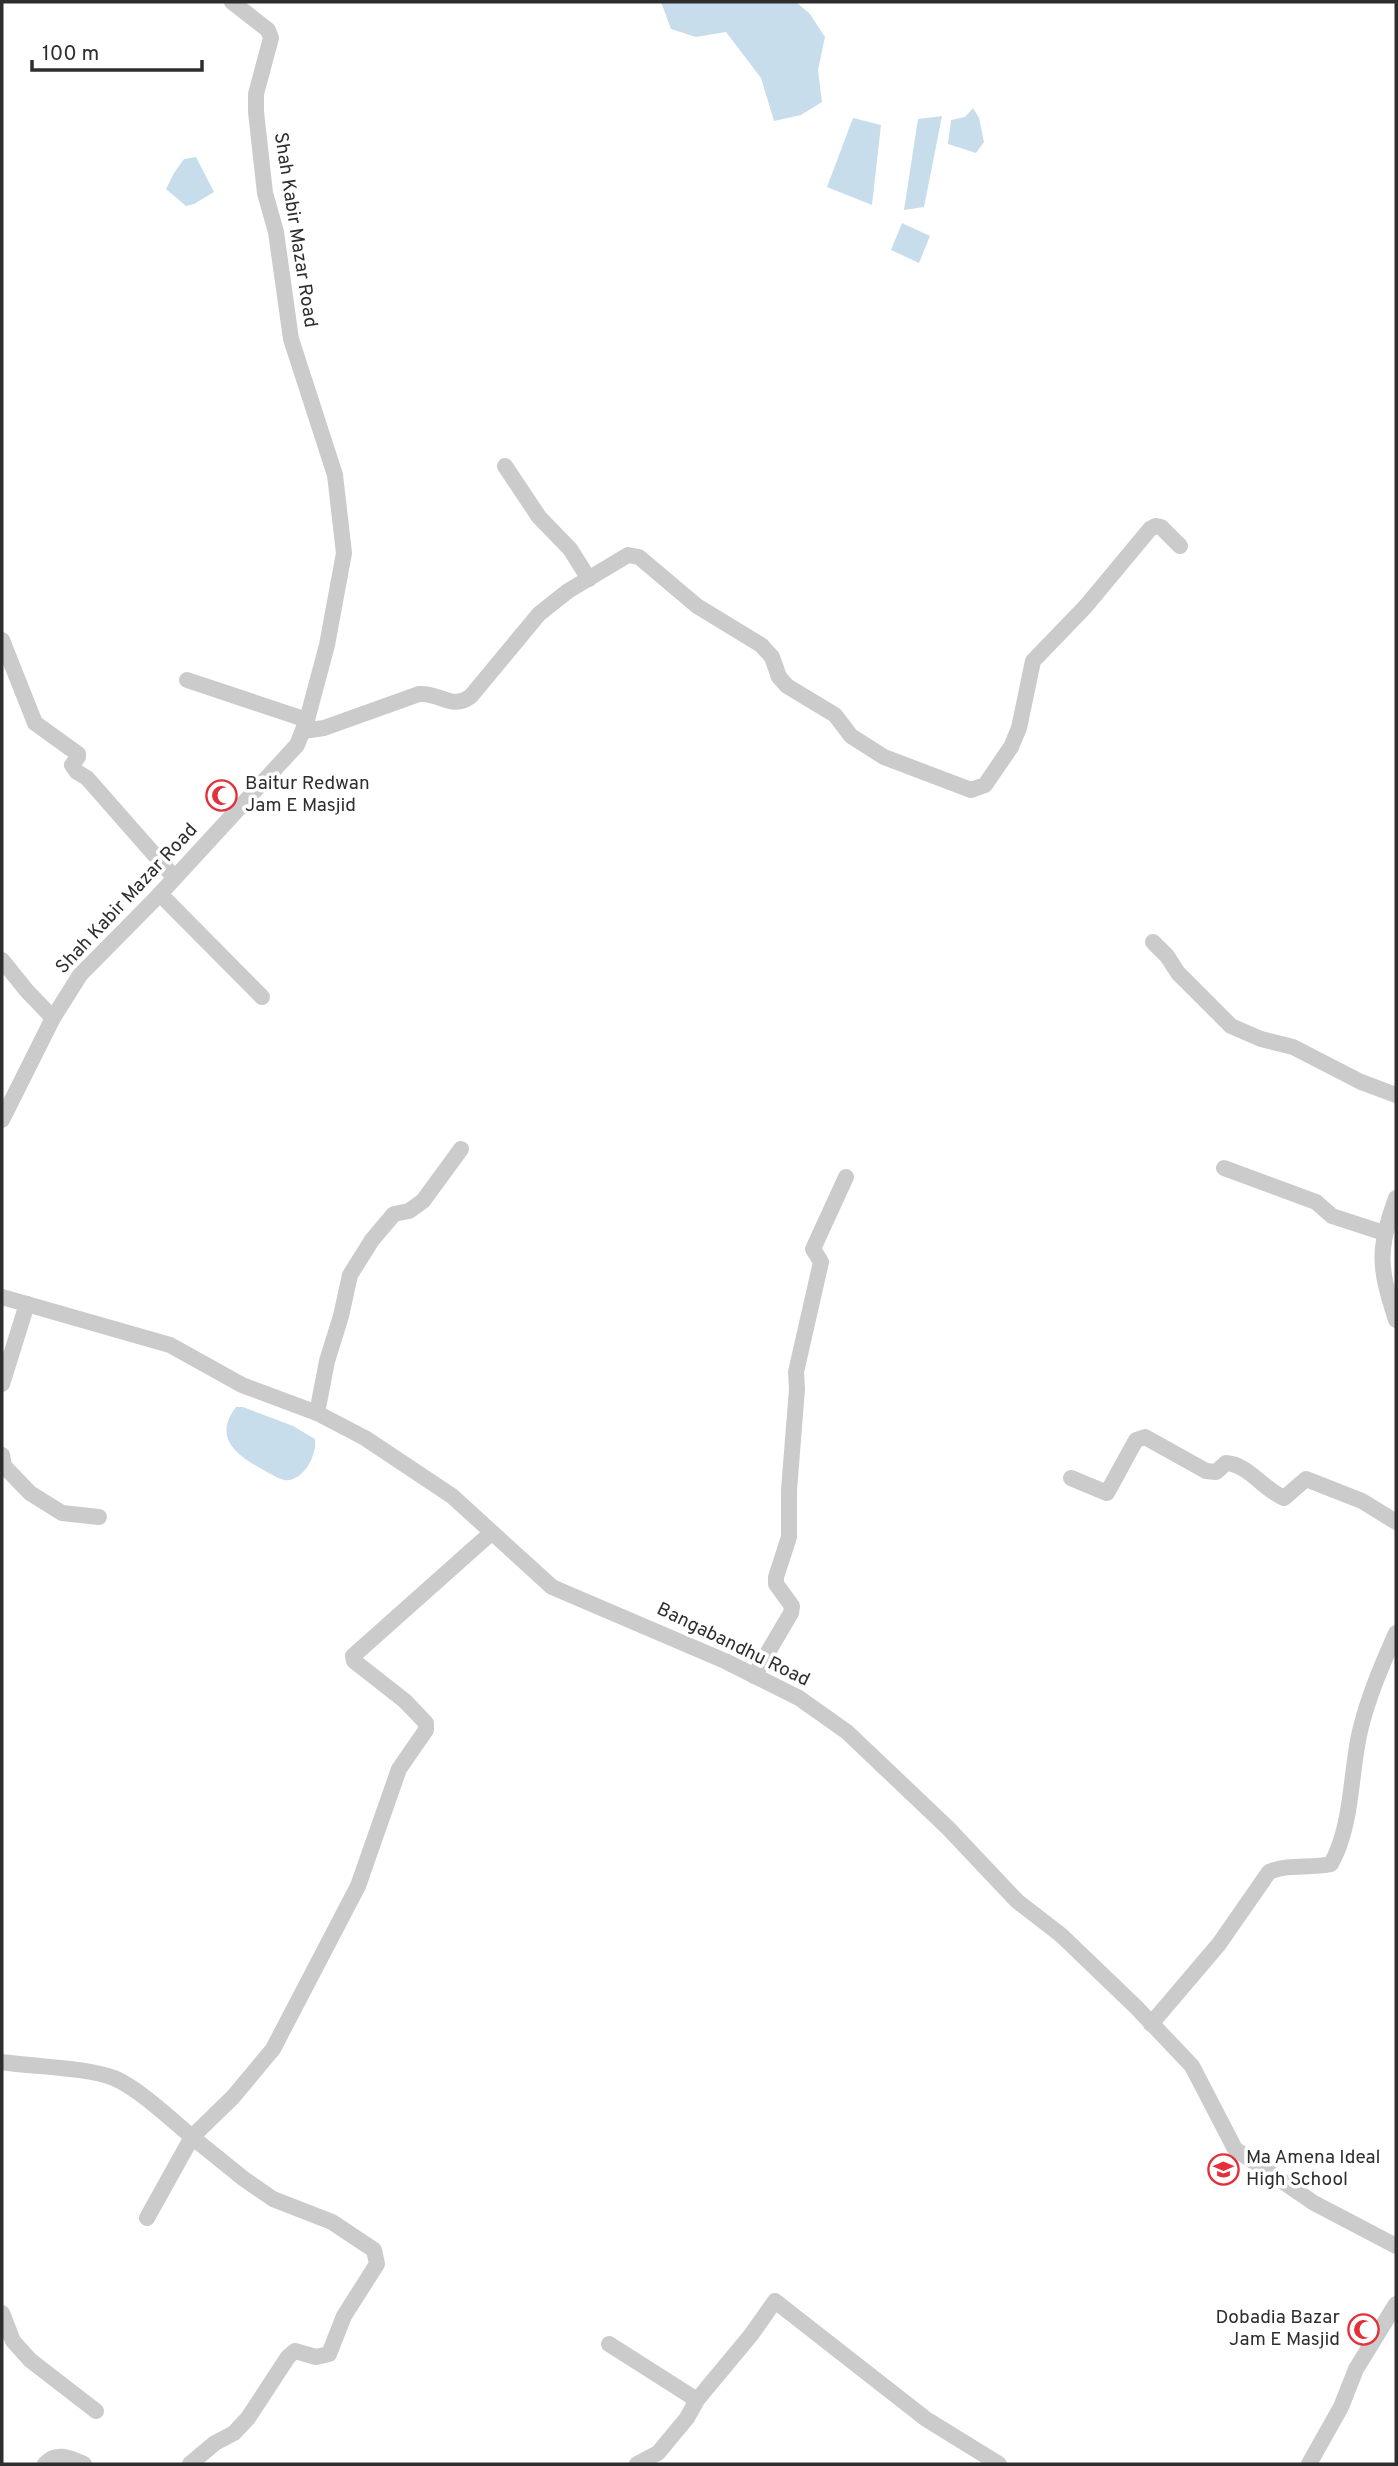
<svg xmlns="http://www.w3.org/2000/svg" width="1398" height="2466" viewBox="0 0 1398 2466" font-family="Overpass,sans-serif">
  <rect width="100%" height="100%" fill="#fff"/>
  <g fill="#c7ddeb">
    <path d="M661,2H796L810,14L825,37L818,70L822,102L801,115L774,121L761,78L726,32L696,37L671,29Z"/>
    <path d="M973,108L979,118L984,142L976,153L948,144L951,120L965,117Z"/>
    <path d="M942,116L924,207L904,210L918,119Z"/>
    <path d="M853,118L881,125L872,205L827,187Z"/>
    <path d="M196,157L214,192L194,204L186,206L166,189L174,173L184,159Z"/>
    <path d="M902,223L930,236L919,263L891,250Z"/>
    <path d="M236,1407H243L293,1426L315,1439C317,1453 307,1474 293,1479C284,1483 275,1476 267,1472C240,1457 211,1440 236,1407Z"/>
  </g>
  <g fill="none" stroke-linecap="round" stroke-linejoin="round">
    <g stroke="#cbcbcb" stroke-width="16">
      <path d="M505,466L539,517L570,549L589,579"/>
      <path d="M2,640L35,723L78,754V757L72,765L77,772L87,778L174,877"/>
      <path d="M187,680L307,720"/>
      <path d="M303,731L324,728L419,694C440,692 452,711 471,696L539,614L568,591L628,555L639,557L697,606L761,645L772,657L779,677L787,686L835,715L851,736L884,757L971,790L985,785L1011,747L1019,728L1033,661L1086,606L1150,529L1156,526L1161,527L1180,546"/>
      <path d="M160,894L262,997"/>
      <path d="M1153,942L1167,956L1178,973L1231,1026L1261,1039L1293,1047L1361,1082L1396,1095"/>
      <path d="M2,960L27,991L53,1018"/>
      <path d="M2,1120L53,1018L80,975L160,894L297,745L307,720L327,645L344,553L335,475L291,339L276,232L265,193L256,112V94L271,38L268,30L232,2"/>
      <path d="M1224,1168L1316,1202L1332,1216L1384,1233"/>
      <path d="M1396,1198C1377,1251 1379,1267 1396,1320"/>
      <path d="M2,1297L170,1345L242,1385L317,1413L365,1438L452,1496L552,1587L725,1661L799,1698L847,1732L948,1828L1017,1901L1061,1935L1136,2007L1192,2066L1235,2149L1314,2203L1396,2246"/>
      <path d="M2,1384L27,1304"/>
      <path d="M317,1413L327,1361L341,1316L350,1275L372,1240L394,1214L409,1211L423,1201L461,1149"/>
      <path d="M2,1455L4,1466L30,1493L62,1513L99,1517"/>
      <path d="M1071,1478L1107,1493L1136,1440L1145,1437L1206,1471L1216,1472L1226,1463C1248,1464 1264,1490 1284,1498L1306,1479L1362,1501L1396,1522"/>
      <path d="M754,1676L791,1613L792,1606L776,1584V1577L789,1537V1490L797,1389L796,1372L821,1262L813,1249L846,1177"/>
      <path d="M1151,2024L1219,1944L1269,1872C1289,1863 1310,1869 1331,1864C1353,1824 1350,1774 1360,1731C1368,1697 1382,1665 1396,1633"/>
      <path d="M2,2062C34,2067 85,2067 114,2078C138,2088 172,2120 192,2137L233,2097L273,2049L358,1886L399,1769L426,1730V1723L405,1701L354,1661L353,1656L490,1534"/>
      <path d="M147,2218L192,2137L244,2179L273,2199L332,2222L374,2250L377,2264L344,2316L329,2354L316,2357L295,2351L288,2357L248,2418L234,2433L215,2443L190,2464"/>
      <path d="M2,2313L13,2341L30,2360L96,2411"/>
      <path d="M609,2344L697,2400"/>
      <path d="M45,2464C56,2451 70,2458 84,2464"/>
      <path d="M637,2464L658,2453L687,2418L697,2400L751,2335L775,2301L926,2419L999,2464"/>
      <path d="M1309,2464L1341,2407L1356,2369L1396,2304"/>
    </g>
  </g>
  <defs>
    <symbol id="mosque-ring" viewBox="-11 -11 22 22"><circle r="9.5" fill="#fff" stroke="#e4303a" stroke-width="1.5"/><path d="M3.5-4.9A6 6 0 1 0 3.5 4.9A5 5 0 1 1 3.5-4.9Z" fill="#e4303a"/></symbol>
    <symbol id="school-ring" viewBox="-11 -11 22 22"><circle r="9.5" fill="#fff" stroke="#e4303a" stroke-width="1.5"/><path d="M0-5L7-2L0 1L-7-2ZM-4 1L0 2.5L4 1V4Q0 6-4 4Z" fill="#e4303a"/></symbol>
  </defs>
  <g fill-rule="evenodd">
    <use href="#mosque-ring" x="204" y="778" width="35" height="35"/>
    <use href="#school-ring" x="1206" y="2152" width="35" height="35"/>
    <use href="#mosque-ring" x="1346" y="2312" width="35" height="35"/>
  </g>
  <g text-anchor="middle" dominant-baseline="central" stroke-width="7" stroke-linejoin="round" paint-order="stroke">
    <g font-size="19" fill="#2e2e2e" stroke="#fff">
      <text transform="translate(295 230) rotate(81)">Shah Kabir Mazar Road</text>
      <text transform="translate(127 899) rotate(-47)">Shah Kabir Mazar Road</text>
      <text transform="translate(733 1645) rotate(26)">Bangabandhu Road</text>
    </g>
    <g font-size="19" fill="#2e2e2e" stroke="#fff" text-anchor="start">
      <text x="245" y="784">Baitur Redwan<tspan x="245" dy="22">Jam E Masjid</tspan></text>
      <text x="1246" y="2158">Ma Amena Ideal<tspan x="1246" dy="22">High School</tspan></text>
      <text x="1340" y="2318" text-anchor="end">Dobadia Bazar<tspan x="1340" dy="22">Jam E Masjid</tspan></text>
    </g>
  </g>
  <rect width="1398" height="2466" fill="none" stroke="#2e2e2e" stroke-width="7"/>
  <path d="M32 60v10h170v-10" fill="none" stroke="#2e2e2e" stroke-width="3.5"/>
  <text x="42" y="60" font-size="21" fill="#2e2e2e" stroke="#ffffff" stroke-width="5" paint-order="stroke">100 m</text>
</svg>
